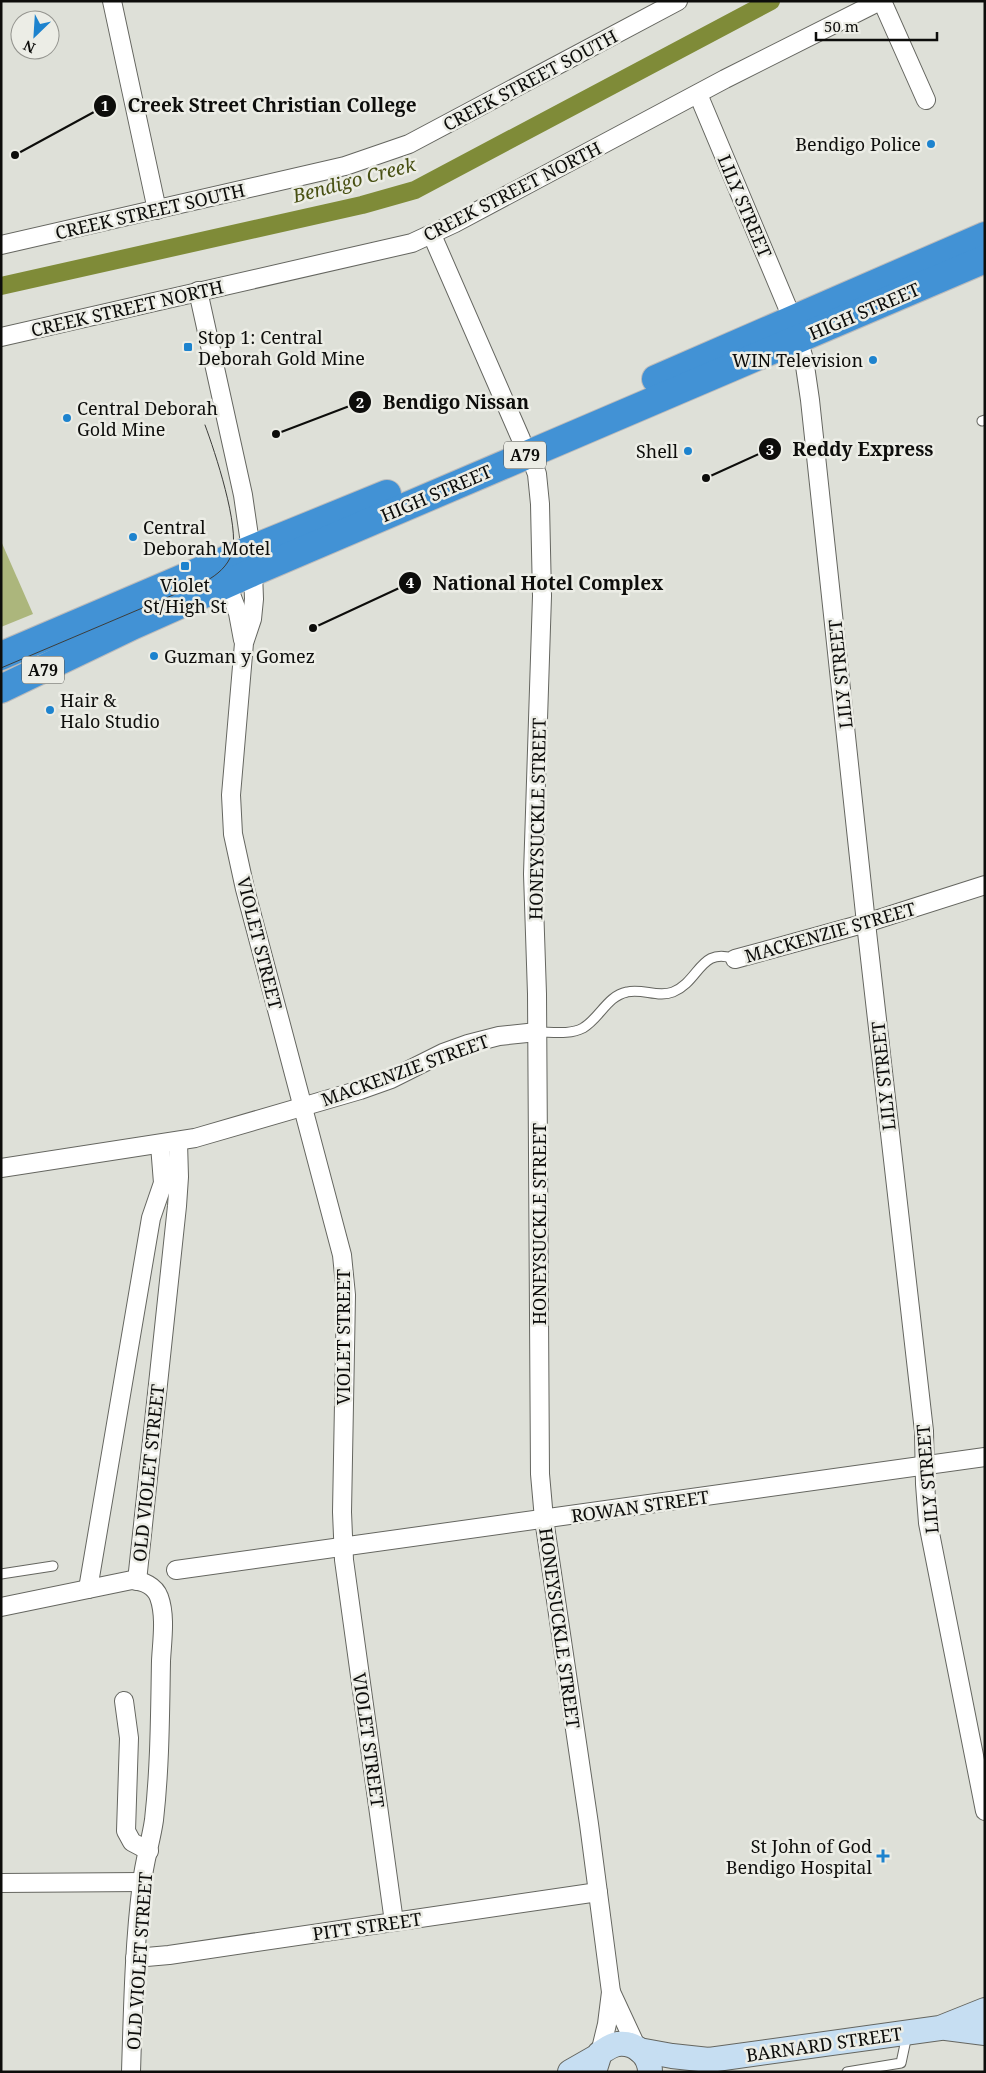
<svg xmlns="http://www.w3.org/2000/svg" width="986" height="2073" viewBox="0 0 986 2073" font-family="'Noto Serif',serif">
  <rect width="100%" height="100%" fill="#dee0d8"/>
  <path fill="#acb67c" d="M1,541L33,614L1,627Z"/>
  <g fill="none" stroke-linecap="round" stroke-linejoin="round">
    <path stroke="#7f8b38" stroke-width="18" d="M1,286L362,205L415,190L771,1"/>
    <defs>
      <g id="lane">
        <path d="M982,421L985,420"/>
        <path d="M537,1032C552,1032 570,1035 583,1028C600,1018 607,996 627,992C642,988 658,998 673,992C700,981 700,946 735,959"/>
        <path d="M1,1574L53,1566"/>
        <path d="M847,2072L901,2063L907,2035"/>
      </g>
      <g id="street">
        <path d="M112,1L157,210"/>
        <path d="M882,1L926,100"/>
        <path d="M698,94L792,318"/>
        <path d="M432,235L521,439"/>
        <path d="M1,245L345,166L409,144L678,1"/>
        <path d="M198,291L243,495L251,550"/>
        <path d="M1,337L412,243L455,223L725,79L880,1"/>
        <path d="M798,339L804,359L810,400L866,923L924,1431L925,1484L928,1523L985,1811"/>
        <path d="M529,453L537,474L540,504L542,596L533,874L537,994L540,1474L544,1519L589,1824L611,1992L607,2024L600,2053"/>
        <path d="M253,572L254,599L252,619L244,643L231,795L233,834L245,889L342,1255L346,1295L342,1512L344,1560L394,1922"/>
        <path d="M227,584L238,613L243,640"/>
        <path d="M735,959L866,923L985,885"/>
        <path d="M1,1168L195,1138L360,1090L391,1079L443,1053L468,1044L499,1036L537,1032"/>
        <path d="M176,1570L985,1457"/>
        <path d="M137,1581L177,1206L179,1177L178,1142"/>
        <path d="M88,1589L151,1218L163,1183L160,1145"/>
        <path d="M1,1607L132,1580C143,1581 155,1586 159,1597C166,1616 162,1641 161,1661C160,1714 160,1767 154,1820C151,1841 144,1862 142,1883C134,1946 133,2009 131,2072"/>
        <path d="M124,1701L129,1738L126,1831L132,1842L149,1851"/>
        <path d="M1,1883L142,1882"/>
        <path d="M135,1958L169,1955L598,1892"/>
        <path d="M611,1992L637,2048"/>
      </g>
      <g id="secondary">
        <path d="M946,2028L985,2033"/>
        <path d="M639,2050L672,2056L709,2060L940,2028L985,2010"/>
        <path d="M570,2072L598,2056"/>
        <path d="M594,2072L600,2053C605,2050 611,2045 618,2044C635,2042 650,2055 650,2072"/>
      </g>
      <g id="highway">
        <path d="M656,379L985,236"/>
        <path d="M1,656L230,558L387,494"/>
        <path d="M1,689L134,625L253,572L985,259"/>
      </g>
    </defs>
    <use href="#lane" stroke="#656660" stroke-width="11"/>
    <use href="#street" stroke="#656660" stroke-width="20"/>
    <use href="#secondary" stroke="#656660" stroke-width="26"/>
    <use href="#highway" stroke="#bbb" stroke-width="30"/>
    <use href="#lane" stroke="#fff" stroke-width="9"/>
    <use href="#street" stroke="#fff" stroke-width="18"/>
    <use href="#secondary" stroke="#c6def2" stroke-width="24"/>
    <use href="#highway" stroke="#4292d5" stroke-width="28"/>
    <path stroke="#3d3d3a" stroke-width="1" d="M1,668L206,581C217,575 228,566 232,553C240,527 215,452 205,425"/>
  </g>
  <g fill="#1d83ce" stroke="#ecede6" stroke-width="2">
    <circle cx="931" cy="144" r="5"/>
    <rect x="183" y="342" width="10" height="10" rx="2.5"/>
    <circle cx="873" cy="360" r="5"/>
    <circle cx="67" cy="418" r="5"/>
    <circle cx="688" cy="451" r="5"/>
    <circle cx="133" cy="537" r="5"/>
    <rect x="180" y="561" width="10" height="10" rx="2.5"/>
    <circle cx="154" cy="656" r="5"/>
    <circle cx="50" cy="710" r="5"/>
    <path d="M880.5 1848.5h5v5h5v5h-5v5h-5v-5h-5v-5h5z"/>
  </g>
  <g text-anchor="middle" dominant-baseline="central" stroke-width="5" stroke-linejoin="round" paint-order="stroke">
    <g fill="#ecede6" stroke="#50504d" stroke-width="1">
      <rect x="504" y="441.5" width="42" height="27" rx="4"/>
      <rect x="22" y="656.5" width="42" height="27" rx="4"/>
    </g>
    <g font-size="16" font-weight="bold" fill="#0d0d0b">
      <text x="525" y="455">A79</text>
      <text x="43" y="670">A79</text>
    </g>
    <g font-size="18" fill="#0d0d0b" stroke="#ecede6">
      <text transform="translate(530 80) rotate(-28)">CREEK STREET SOUTH</text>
      <text transform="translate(512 191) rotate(-27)">CREEK STREET NORTH</text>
      <text transform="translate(745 206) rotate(67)">LILY STREET</text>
      <text transform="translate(150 211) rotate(-13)">CREEK STREET SOUTH</text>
      <text transform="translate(127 308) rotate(-13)">CREEK STREET NORTH</text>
      <text transform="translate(864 311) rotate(-23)">HIGH STREET</text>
      <text transform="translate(436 493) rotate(-23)">HIGH STREET</text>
      <text transform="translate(840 674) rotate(-96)">LILY STREET</text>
      <text transform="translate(537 819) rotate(-89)">HONEYSUCKLE STREET</text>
      <text transform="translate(830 932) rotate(-16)">MACKENZIE STREET</text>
      <text transform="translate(260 943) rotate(76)">VIOLET STREET</text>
      <text transform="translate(405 1070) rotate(-20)">MACKENZIE STREET</text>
      <text transform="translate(883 1076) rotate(-96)">LILY STREET</text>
      <text transform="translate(539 1224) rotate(-90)">HONEYSUCKLE STREET</text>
      <text transform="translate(343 1337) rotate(-90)">VIOLET STREET</text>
      <text transform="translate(148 1473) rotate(-84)">OLD VIOLET STREET</text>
      <text transform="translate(927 1479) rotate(-95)">LILY STREET</text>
      <text transform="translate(640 1506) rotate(-8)">ROWAN STREET</text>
      <text transform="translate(560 1628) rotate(82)">HONEYSUCKLE STREET</text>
      <text transform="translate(369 1740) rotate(82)">VIOLET STREET</text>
      <text transform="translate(367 1926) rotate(-8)">PITT STREET</text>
      <text transform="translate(139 1961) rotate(-86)">OLD VIOLET STREET</text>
      <text transform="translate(824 2044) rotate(-8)">BARNARD STREET</text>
    </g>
    <g font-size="18" fill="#0d0d0b" stroke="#ecede6" text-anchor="start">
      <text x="921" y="144" text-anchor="end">Bendigo Police</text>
      <text x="198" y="337">Stop 1: Central<tspan x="198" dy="21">Deborah Gold Mine</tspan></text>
      <text x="863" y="360" text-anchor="end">WIN Television</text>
      <text x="77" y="408">Central Deborah<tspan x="77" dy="21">Gold Mine</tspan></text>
      <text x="678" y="451" text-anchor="end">Shell</text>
      <text x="143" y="527">Central<tspan x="143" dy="21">Deborah Motel</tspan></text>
      <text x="185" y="585" text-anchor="middle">Violet<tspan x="185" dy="21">St/High St</tspan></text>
      <text x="164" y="656">Guzman y Gomez</text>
      <text x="60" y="700">Hair &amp;<tspan x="60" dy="21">Halo Studio</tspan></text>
      <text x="872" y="1846" text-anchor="end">St John of God<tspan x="872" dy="21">Bendigo Hospital</tspan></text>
    </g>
    <g font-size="19" font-style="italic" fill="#485013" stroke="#ecede6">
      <text transform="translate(354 180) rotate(-15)">Bendigo Creek</text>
    </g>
  </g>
  <path fill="none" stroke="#0d0d0b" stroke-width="2" d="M15 155L105 106M276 434L360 402M706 478L770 449M313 628L410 583"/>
  <g fill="#0d0d0b" stroke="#ecede6" stroke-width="2">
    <circle cx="15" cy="155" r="5"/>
    <circle cx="276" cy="434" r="5"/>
    <circle cx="706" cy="478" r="5"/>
    <circle cx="313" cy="628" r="5"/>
    <circle cx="105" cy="106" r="12"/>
    <circle cx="360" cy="402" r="12"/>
    <circle cx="770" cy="449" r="12"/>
    <circle cx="410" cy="583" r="12"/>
  </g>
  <g font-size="15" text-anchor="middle" font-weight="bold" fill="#fff">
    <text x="105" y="111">1</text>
    <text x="360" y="408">2</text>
    <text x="770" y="455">3</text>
    <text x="410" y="588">4</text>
  </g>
  <g font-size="19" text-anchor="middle" font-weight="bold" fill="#0d0d0b" stroke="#ecede6" stroke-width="5" stroke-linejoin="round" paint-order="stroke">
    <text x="272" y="112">Creek Street Christian College</text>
    <text x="456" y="409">Bendigo Nissan</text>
    <text x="863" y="456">Reddy Express</text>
    <text x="548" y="590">National Hotel Complex</text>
  </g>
  <rect width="986" height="2073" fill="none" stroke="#0d0d0b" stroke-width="5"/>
  <g transform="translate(35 35) rotate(205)"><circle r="24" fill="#ecede6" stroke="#93938e"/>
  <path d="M0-4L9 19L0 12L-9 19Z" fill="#1d83ce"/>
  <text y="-8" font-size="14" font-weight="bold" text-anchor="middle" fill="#0d0d0b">N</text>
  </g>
  <path d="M816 32v8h121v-8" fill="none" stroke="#0d0d0b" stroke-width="2.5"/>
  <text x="824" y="32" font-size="15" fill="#0d0d0b" stroke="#ecede6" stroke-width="4" paint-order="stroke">50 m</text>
</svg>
